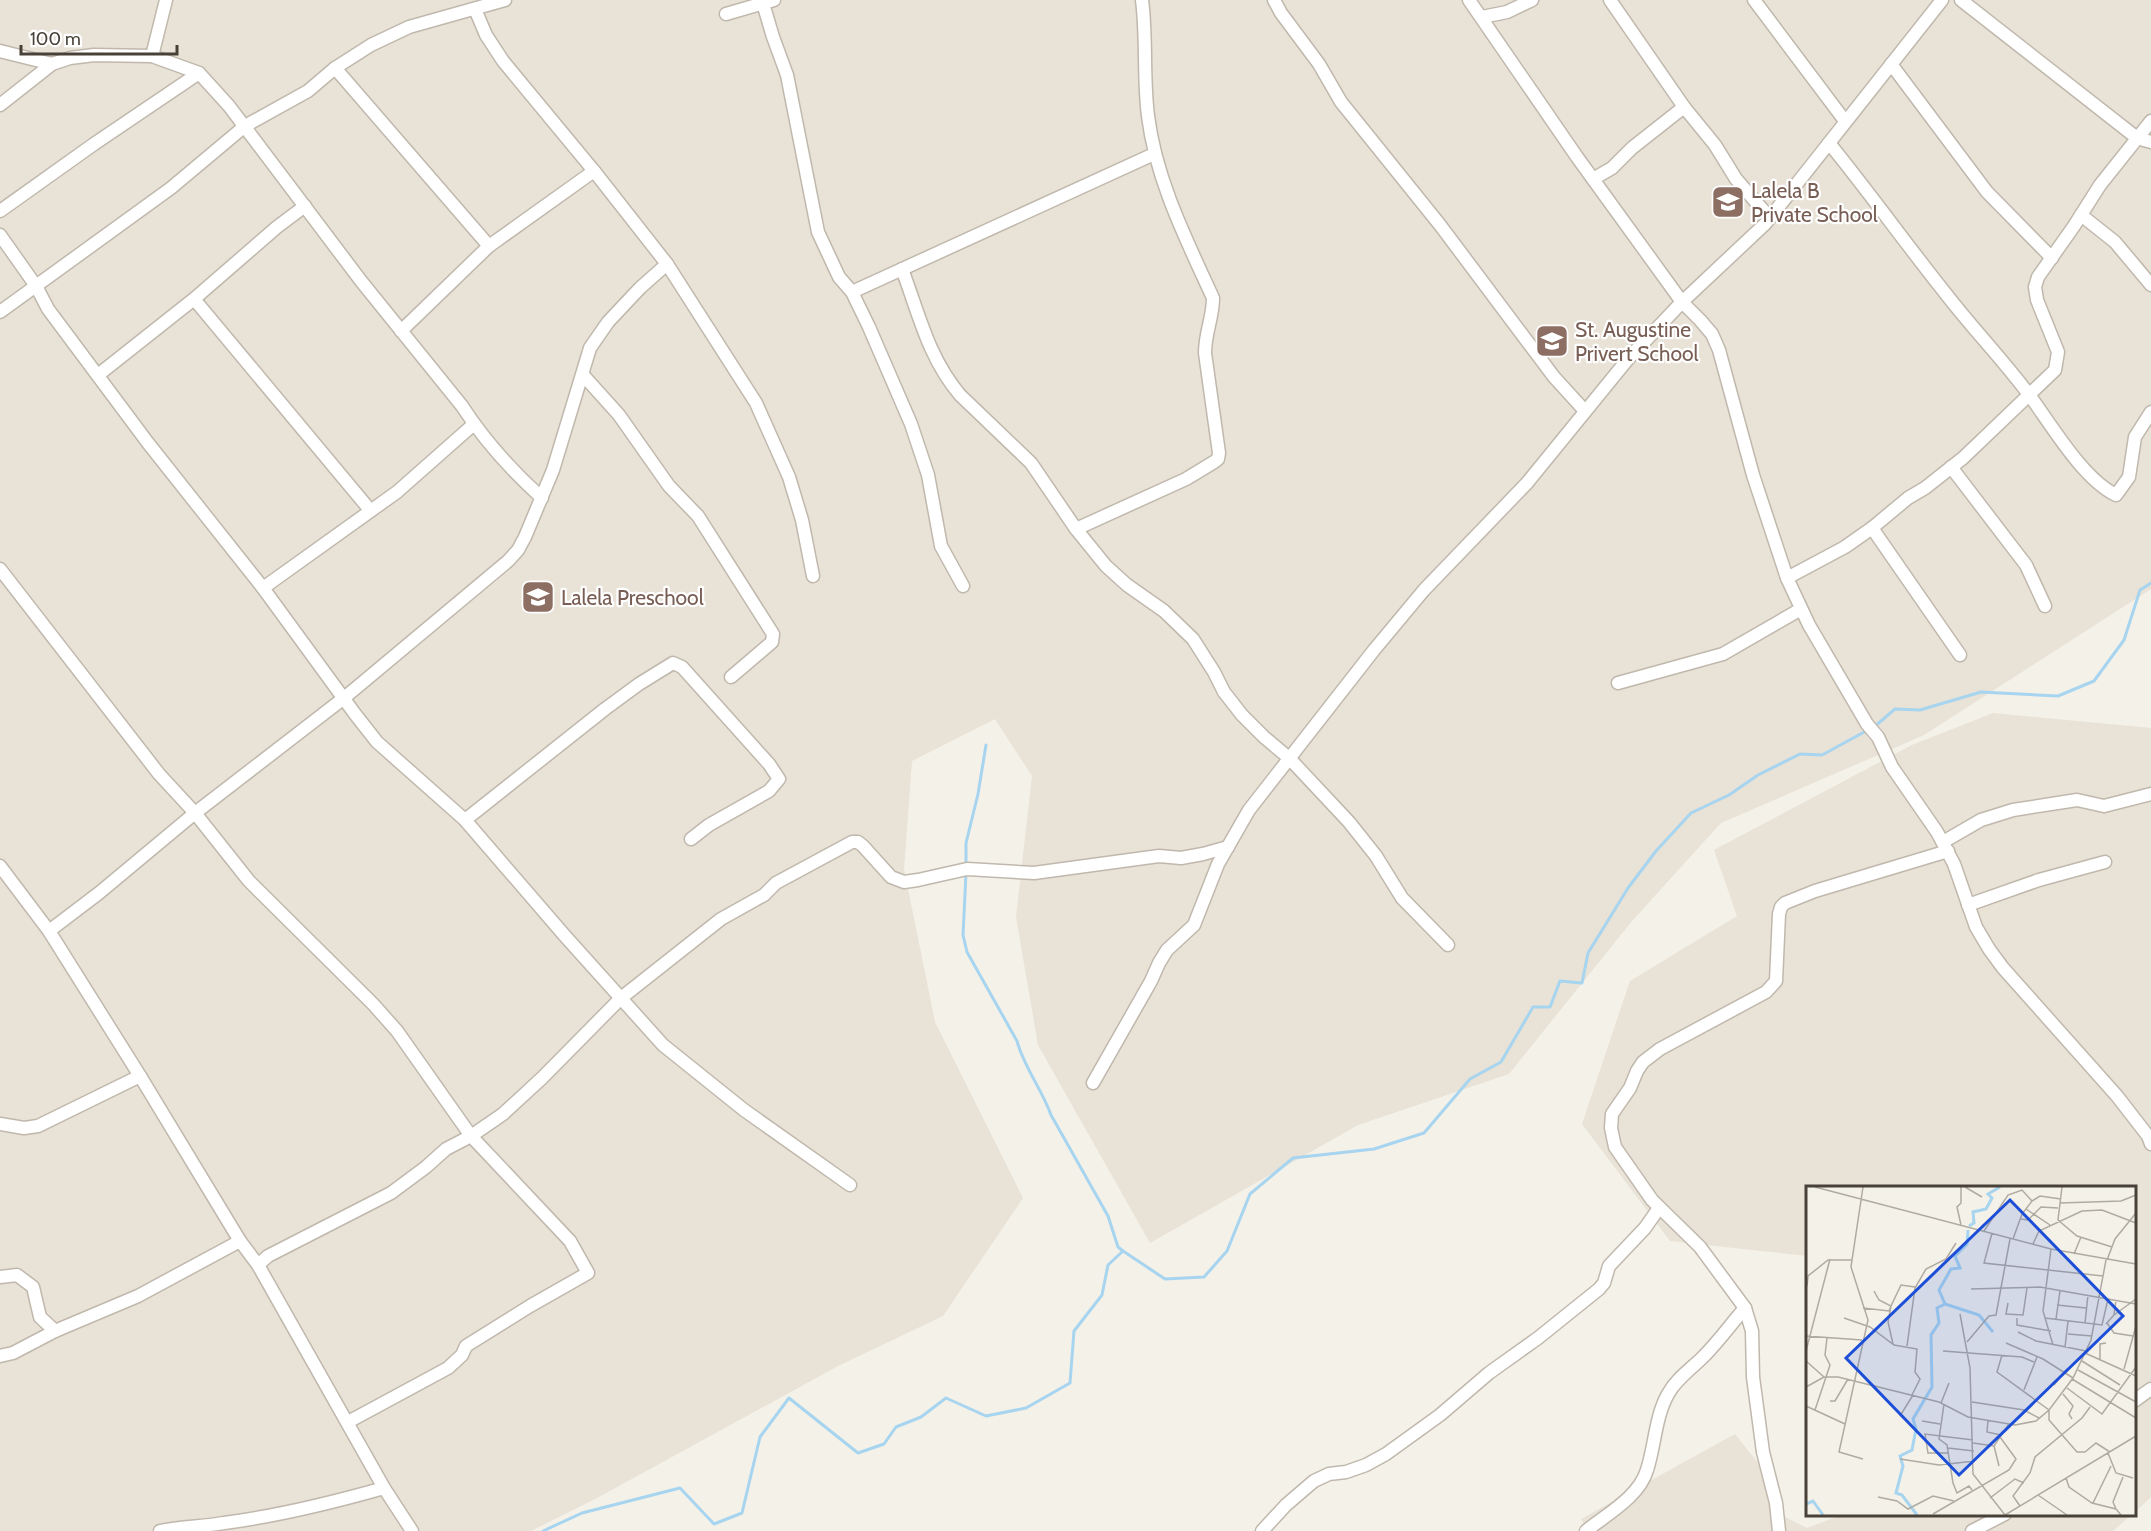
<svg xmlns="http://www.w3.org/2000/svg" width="2151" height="1531" viewBox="0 0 2151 1531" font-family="Cabin,sans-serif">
  <rect width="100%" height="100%" fill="#f4f1e9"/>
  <g fill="#e8e2d7">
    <path d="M0,0H2151V589L1924,735L1721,823L1632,921L1509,1074L1358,1125L1150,1243L1038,1045L1016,917L1032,776L995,719L912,761L904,869L935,1022L1023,1198L943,1316L838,1366L597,1498L531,1531H0Z"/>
    <path d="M1993,713L2151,728V1497L2135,1512L2134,1188H1808L1807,1256L1670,1241L1582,1124L1630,981L1737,916L1714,850L1912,745Z"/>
    <path d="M1735,1434L1758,1463L1785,1517L1807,1528L1844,1514L2131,1515L2113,1531H1588L1581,1519Z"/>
  </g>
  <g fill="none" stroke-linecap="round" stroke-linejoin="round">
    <g stroke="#a7d4ef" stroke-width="3">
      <path d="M1874,727L1895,709L1920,710L1981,692L2058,696L2094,681L2124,640L2140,590L2151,583"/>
      <path d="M966,867V843L978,794L986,745"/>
      <path d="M966,873L963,935L967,952L1017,1041C1024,1068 1042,1089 1051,1115L1108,1216L1118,1247L1123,1251"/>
      <path d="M543,1531L582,1513L680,1488L714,1524L742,1513L760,1437L789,1398L858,1453L884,1444L896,1427L921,1417L946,1398L986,1416L1026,1408L1070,1383L1074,1331L1102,1295L1108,1265L1123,1251L1165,1279L1204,1277L1227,1251L1250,1194L1293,1158L1374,1149L1424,1133L1470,1079L1501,1062L1533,1007H1550L1560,981L1582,983L1588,953L1628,888L1656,851L1691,813L1729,795L1758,775L1800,754L1822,755L1868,730"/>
    </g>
    <defs>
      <g id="street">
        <path d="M762,0L773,37L787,75L818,232L839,277L852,292L869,327L911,424L928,475L941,546L963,586"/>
        <path d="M1274,0L1281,13L1319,64L1341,102L1440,225L1554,377L1585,411"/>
        <path d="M1469,0L1577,157L1682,302L1700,320L1712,334L1719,350L1753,475L1787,578L1809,625L1867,724L1878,737L1892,767L1937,832L1954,864L1976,927L1989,949L2003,968L2117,1096L2148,1136L2151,1144"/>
        <path d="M1754,0L1845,121"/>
        <path d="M1961,0L2137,138L2151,142"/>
        <path d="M475,9L486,35L503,61L594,171L667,264L756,403L789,477L802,520L813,576"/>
        <path d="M726,14L774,0"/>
        <path d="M1482,17L1507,12L1532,0"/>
        <path d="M0,51L52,64"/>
        <path d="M152,56L166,0"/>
        <path d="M1891,64L1987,192L2052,258"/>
        <path d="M335,68L489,246"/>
        <path d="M0,105L52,64L70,58L94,55L152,56L199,73"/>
        <path d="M1684,107L1715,145L1736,179L1770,218"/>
        <path d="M1829,143C1869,192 1906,244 1946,294C1973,329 2004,361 2030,396C2052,426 2083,479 2116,495L2129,477L2135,437L2151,412"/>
        <path d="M1593,179L1612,168L1632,148L1684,107L1610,0"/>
        <path d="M0,211L94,144L199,73L229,106L361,281L462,406C484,440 511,470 542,498"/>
        <path d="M2081,215L2115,242L2151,285"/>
        <path d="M0,235L36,286L48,309L148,443L263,588L355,714L377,742L465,820L565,936L663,1045L744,1110L850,1185"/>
        <path d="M902,269C919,314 928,357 960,395L1031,463L1076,529L1106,566L1127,585L1164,611L1193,639L1214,672L1224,692L1242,715L1264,737L1289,758L1349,822L1376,856L1402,898L1448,945"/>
        <path d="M852,292L1154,154"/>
        <path d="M194,299L370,510"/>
        <path d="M0,312L171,188L245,126L308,91L335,68L371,45L409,27L505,0"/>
        <path d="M401,331L489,246L594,171"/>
        <path d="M98,375L194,299L277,227L305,206"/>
        <path d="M583,375L619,415L669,486L698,516L773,634L772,642L731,677"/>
        <path d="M1951,467L2026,565L2045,606"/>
        <path d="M1872,528L1960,655"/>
        <path d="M1076,529L1186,479L1214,462L1218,459L1219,453L1205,353C1205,332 1213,318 1213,298C1186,239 1156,180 1148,116C1143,77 1147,38 1142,0"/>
        <path d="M0,569L159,774L195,813L249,881L373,1004L397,1031L471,1136L570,1241L588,1273L530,1306L466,1346L462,1355L448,1368L348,1422"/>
        <path d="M1787,578L1845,547L1872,528L1908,498L1925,488L1963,458L2055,370L2058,352L2037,300L2035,287L2038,277L2074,226L2100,185L2151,121"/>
        <path d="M263,588L397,492L474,424"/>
        <path d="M1618,683L1723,654L1801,609"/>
        <path d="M465,820L605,709L639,684L673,663L682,667L769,764L779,779L769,791L709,825L691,839"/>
        <path d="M1943,842L1981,820L2013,810L2077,800L2104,806L2151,794"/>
        <path d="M0,866L49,931L140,1076L240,1241L258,1265L384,1488L412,1531"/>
        <path d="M1968,905L2039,880L2105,862"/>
        <path d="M49,931L99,893L195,813L344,698L508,561L518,550L525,537L553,470L590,348L608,322L640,288L667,264"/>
        <path d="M1093,1083L1151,981L1159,963L1167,950L1194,925L1218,864L1249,810L1374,650L1424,590L1527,483L1628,359L1682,302L1765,224L1942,0"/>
        <path d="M0,1124L24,1128L38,1126L140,1076"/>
        <path d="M258,1265L268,1256L391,1193L426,1167L446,1149L471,1136L503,1114L542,1078L621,998L721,919L764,895L776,883L852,842H858L863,846L891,877L904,882L918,880L967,869L1034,873L1159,856L1181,858L1203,854L1228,847"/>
        <path d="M0,1277L17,1275L33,1287L40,1317L55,1331"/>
        <path d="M0,1356L13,1353L55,1331L138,1296L240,1241"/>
        <path d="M2134,1401L2151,1389"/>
        <path d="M160,1531C181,1526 203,1527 224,1523C278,1516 331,1503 384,1488"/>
        <path d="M1262,1531L1286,1505L1314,1481L1329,1474L1346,1472L1366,1465L1386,1454L1440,1415L1489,1373L1538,1338L1599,1289L1604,1283L1609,1266L1645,1228L1659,1208"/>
        <path d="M1586,1531C1607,1514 1639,1497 1647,1470C1655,1446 1655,1417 1668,1394C1676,1379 1691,1369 1703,1357C1718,1342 1731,1324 1745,1308"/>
        <path d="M1779,1531L1776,1503L1763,1452L1753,1377L1752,1331L1745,1308L1700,1247L1652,1200L1615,1147L1611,1128L1612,1114L1630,1088L1637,1071L1643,1062L1660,1049L1766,992L1776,981L1779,914L1781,907L1785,903L1815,891L1948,851"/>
        <path d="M1972,1531L2005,1514"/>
      </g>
    </defs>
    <use href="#street" stroke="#c0b8ac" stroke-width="15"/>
    <use href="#street" stroke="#fff" stroke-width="12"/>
  </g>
  <defs>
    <symbol id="school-square" viewBox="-11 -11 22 22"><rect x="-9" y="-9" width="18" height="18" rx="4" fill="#8d6e63" stroke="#fff"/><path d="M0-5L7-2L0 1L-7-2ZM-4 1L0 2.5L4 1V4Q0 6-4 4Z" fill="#fff"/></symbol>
  </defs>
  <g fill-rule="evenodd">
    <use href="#school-square" x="1709" y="183" width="38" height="38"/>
    <use href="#school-square" x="1533" y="322" width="38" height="38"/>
    <use href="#school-square" x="519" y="578" width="38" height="38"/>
  </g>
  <g text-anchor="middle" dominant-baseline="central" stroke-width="4.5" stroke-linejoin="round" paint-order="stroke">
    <g font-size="21" fill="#785e54" stroke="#fff" text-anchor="start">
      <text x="1751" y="190">Lalela B<tspan x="1751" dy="24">Private School</tspan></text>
      <text x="1575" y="329">St. Augustine<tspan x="1575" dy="24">Privert School</tspan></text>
      <text x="561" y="597">Lalela Preschool</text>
    </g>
  </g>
  <g transform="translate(1806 1186)">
    <rect width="330" height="330" fill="#f4f1e9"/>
    <path fill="none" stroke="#a7d4ef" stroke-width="3" d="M163,40L168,37L167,26L180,23L186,12L182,8L194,1M139,118L173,129L187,146M0,318L7,315L17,329M111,329L96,309L90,307L97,280L94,270L106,264L110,243L107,233L126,201L125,149L133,137L131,122L139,118L133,104L145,83L154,82L149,70L161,58L162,44"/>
    <path fill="none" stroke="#afaba2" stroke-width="1.5" d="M9,1L245,63L330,78M159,1L176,11M256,1L252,34L271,50L306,61M254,17L315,15L330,9M220,23L244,39M215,33L222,34L235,21L252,22M155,39L151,21L155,17V1M178,45L202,9L216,4L226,15M186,47L178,77L297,90M207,53L216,28L226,15L234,10L255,13M227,58L233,45L276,25L296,24L330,37M245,63L237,125L247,159M268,68L275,51M300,74L285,154L267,192L243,224V234L271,266H279L290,257L304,266M301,74L309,53L330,27M1,100L2,90L22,74H46M165,103L234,101L330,118M202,117L200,128L217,129L221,102M251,119L280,122M57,122L83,125L85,120L73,114L68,105M154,128L164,182L167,288L199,329L330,250M308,129L330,113M38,132L64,141L88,159L111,163L109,186L114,193L106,209M211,132V139L245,145M239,132L296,139L302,113M250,133L254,105M279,137L282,109M301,137L308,147L327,150M300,138L308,129L310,114M212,146L230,155L280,165M262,148L286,150M0,150L56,154M161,156L183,130L190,129L204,53M200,157L237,173L267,192M87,158L82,136L85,120L95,99L109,101M101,160L109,102L120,83L140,73L150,57M259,161L262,135M0,165L24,73M137,165L216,171L228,176M279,167L330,190M294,173V158L300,157M0,175L18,191M276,175L314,199M318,183L330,140M272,184L330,216M266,193L330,232M248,199L261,183M0,201L18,191H32L133,216L162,231L209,239L230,235L243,224L191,186L196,169M261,202L296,228L330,181M218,204L231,171M257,208L267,220L263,228L266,233M24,215H29L42,193M166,216L218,224L233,232M135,217L143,197M138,218L133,253L141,259L147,297L151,307L163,300L166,304M0,220L39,238M9,224L24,179L19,169L21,152M94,230L107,209M182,234L181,246L195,249M116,235L134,238M167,257L188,260L194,251M188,260L193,280M142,262L168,265M142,267H122L119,248L167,254M302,267L310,287L327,292M57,273L33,266L62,134L45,81L57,1M94,273L133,279L169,275M260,292L263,301L286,317L310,323L315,329M232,309L261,329M72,311L91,315L102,323L127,310L148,315M184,312L209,293L218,297M287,317L305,280M214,320L207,310L224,287L229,271L276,232L284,221M310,323L307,316L317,291M127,328L203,284L210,273L194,251L203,238"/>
    <path fill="#1d4ed8" fill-opacity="0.15" stroke="#1d4ed8" stroke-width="3" d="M204,14L317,130L153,289L40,172Z"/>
    <rect width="330" height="330" fill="none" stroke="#484138" stroke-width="3"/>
  </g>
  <path d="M21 45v9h156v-9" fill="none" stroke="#484138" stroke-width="3"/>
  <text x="30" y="45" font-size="18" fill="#484138" stroke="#ffffff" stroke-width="4.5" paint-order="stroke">100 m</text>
</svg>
